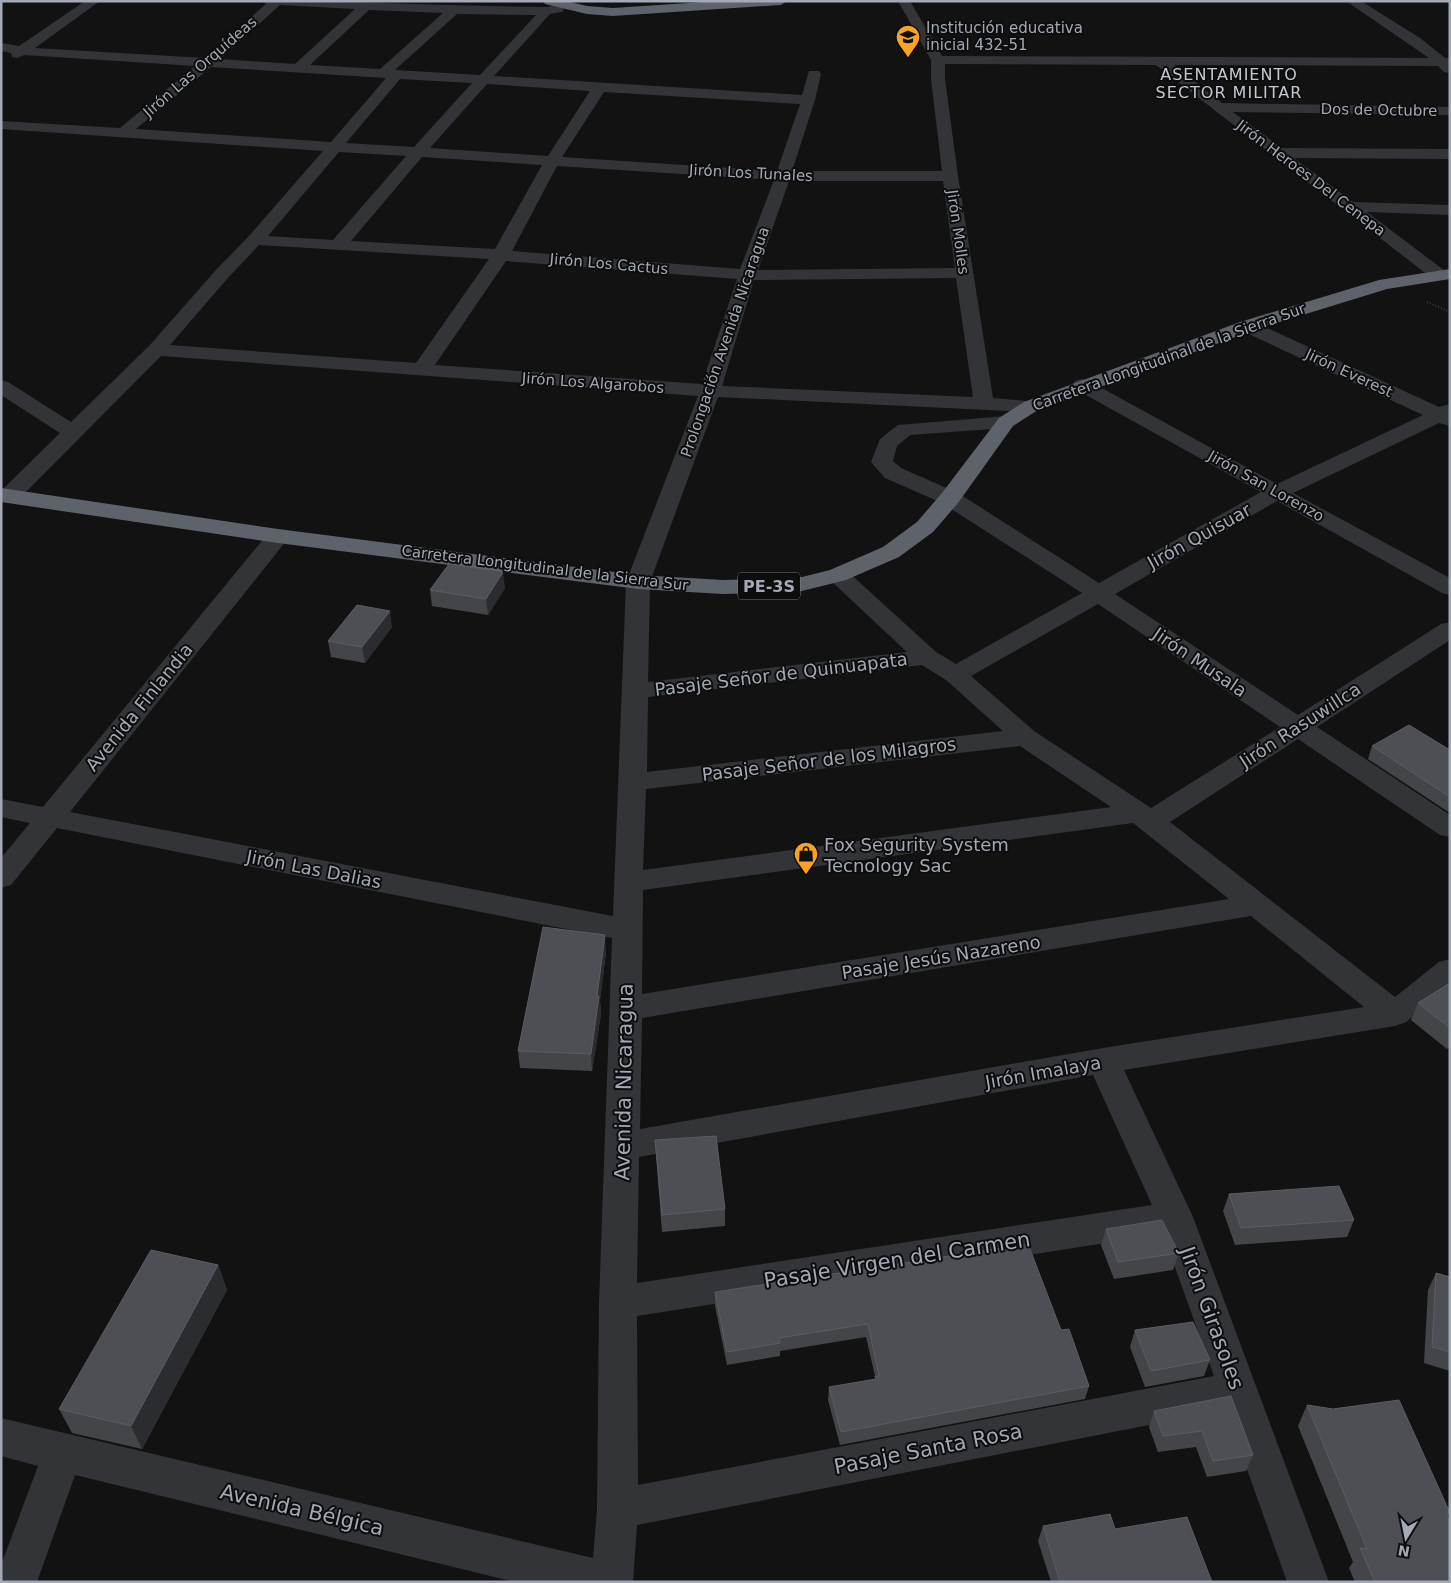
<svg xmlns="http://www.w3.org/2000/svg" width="1451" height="1583" viewBox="0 0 1451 1583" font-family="'DejaVu Sans',sans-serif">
  <rect width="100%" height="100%" fill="#121213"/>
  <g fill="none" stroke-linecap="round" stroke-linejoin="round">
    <path stroke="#393b3f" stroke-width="2" stroke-dasharray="1 2" stroke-linecap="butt" d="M1427,302L1450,312"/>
    <path fill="#333438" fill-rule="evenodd" d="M85,1H100L35,48L205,58L266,4L261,1C356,1 451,6 546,7L558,5L564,9L562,12L550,14L494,76L802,95L809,71H819L821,74L815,100L792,171H942L931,79V60L898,1H910L942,56L1429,58L1346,1H1361L1420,38L1445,58H1450L1449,73L1444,72L1438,66L1174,65L1222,103L1450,107V115L1233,112L1282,148L1450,149V159L1294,158L1353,202L1450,205V215L1367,212L1445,271L1448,275L1445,279L1439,280L1433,279L1156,65L945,64V79L958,176L993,398L1038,402L1041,406L1038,410L1031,412L718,397L650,582L648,682L907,652L830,580L826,575L830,570L838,568L846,570L936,652L956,664L1082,593L942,503L885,478L871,462L880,439L898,425L1006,416L1013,418L1016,422L1013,426L1006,428L910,435L897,446L893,461L901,468L958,493L1099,583L1261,492L1075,389L1072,385L1075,381L1082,379L1089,381L1277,484L1423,415L1240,330L1238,326L1240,322L1247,320L1254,322L1439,407L1450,404V426L1439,423L1293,493L1450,578V595L1442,593L1277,501L1115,594L1298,715L1441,624L1450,622V640L1317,727L1450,815V837L1440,835L1298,739L1170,822L1395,997L1439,962L1450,959V987L1406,1022L1395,1026L1124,1070L1193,1217L1329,1582H1287L1226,1410L637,1525L633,1582H515L75,1475L37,1582H1V1565L38,1466L1,1456V1418L593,1558L597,1509L599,1302L612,938L57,828L11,885L1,888V858L30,823L1,817V799L43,807L270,531L278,529L286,531L289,536L286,541L70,812L613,916L626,582L698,396L161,356L17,501L9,503L1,501V491L60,433L1,395V380L8,382L71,422L149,346L215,271L249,236L323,151L1,129V121L120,128L195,66L24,55L17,58L12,57L11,53L1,51V43L19,46ZM280,5L355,9L295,64L220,59ZM369,10L443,13L380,69L310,65ZM457,14L536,15L480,75L395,70ZM211,67L386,78L331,142L136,129ZM400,79L472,83L414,147L346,143ZM487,84L590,91L548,156L430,148ZM604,92L800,104L777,171L562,157ZM339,152L406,156L333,240L268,236ZM422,157L542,165L495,249L351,241ZM557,166L774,180L740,269L512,251ZM789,181H943L955,268L758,270ZM259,245L489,259L416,363L170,345L227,279ZM506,261L737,279L702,384L435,365ZM956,278L973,397L722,386L754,280ZM1098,604L1280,727L1151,808L1034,731L971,676ZM922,665L946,680L1003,731L647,772L648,697ZM1020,746L1111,807L643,870L646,789ZM1133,823L1229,899L642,994L643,890ZM1251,916L1364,1007L1103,1048L640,1129L642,1018ZM1093,1075L1152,1205L637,1283L639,1157ZM1163,1234L1214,1376L638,1485L637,1316Z"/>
    <g fill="#5e626a" fill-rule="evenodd">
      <path d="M543,1H566L587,6L613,8L719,1H787L781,5L613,16L587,14L545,4Z"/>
      <path d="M1450,269V279L1387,289L1254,330L1038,410L1013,426L958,503L933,532L899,557L846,580L798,592L723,594L638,589L278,543L1,502V488L278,529L638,575L723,580L798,578L830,570L883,547L917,522L942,493L999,418L1024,402L1240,322L1379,280Z"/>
    </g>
  </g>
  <g fill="#434549">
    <path d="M505,588L488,615L432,606L430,590Z"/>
    <path d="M392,627L365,663L331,657L328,641Z"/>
    <path d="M1372,746L1450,750V813L1368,759Z"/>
    <path d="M606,952L600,1000L601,1014L592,1071L520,1068L518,1051Z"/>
    <path d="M1450,983V1047L1447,1049L1411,1020L1418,1003Z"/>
    <path d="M655,1140L725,1209V1226L662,1232Z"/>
    <path d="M1229,1194L1354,1220L1347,1237L1235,1245L1223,1211Z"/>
    <path d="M1106,1229L1179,1253L1173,1270L1114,1279L1101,1245Z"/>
    <path d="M218,1265L227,1290L142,1449L72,1433L59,1409Z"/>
    <path d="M1436,1273L1450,1277V1371L1424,1363L1428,1290Z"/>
    <path d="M715,1292L1061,1330L1089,1386L1085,1399L840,1445L828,1400L829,1387L875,1379V1376L866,1337L780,1351V1356L727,1365L715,1306Z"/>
    <path d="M1135,1330L1210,1360L1204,1376L1145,1387L1130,1347Z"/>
    <path d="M1231,1396L1253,1455L1246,1471L1207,1477L1196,1447L1158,1452L1149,1427L1154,1411Z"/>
    <path d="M1307,1405L1450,1513L1447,1517L1450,1582H1355L1349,1568L1353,1562L1298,1426Z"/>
    <path d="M1043,1526L1115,1529L1212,1582H1051L1038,1541Z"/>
  </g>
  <g fill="#2b2c2f">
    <path d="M503,572L505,588L488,615L486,599Z"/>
    <path d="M390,611L392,627L365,663L362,647Z"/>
    <path d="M605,935L606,952L600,1000L601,1014L592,1071L591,1054L597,996Z"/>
    <path d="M218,1265L227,1290L142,1449L131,1426Z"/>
  </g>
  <g fill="#4e4f55" stroke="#5b5d64">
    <path d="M449,564L503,572L486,599L430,590Z"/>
    <path d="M357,605L390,611L362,647L328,641Z"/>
    <path d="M1409,725L1450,750V797L1372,746Z"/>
    <path d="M543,927L605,935L597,996H599L591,1054L518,1051Z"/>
    <path d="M1450,983V1028L1418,1003Z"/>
    <path d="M716,1136L725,1209L662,1215L655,1140Z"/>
    <path d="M1339,1186L1354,1220L1241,1228L1229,1194Z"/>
    <path d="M1162,1220L1179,1253L1118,1262L1106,1229Z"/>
    <path d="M1028,1244L1061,1330L1069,1329L1089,1386L841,1432L829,1387L876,1379L875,1376H879L868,1324L779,1338L780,1343L727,1352L715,1292Z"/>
    <path d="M151,1250L218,1265L131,1426L59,1409Z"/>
    <path d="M1436,1273L1450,1277V1352L1432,1347Z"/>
    <path d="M1193,1322L1210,1360L1151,1371L1135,1330Z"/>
    <path d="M1231,1396L1253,1455L1213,1461L1202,1431L1163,1436L1154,1411Z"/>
    <path d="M1399,1400L1450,1513L1446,1514L1450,1522V1582H1375L1360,1548L1367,1549L1307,1405L1333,1409Z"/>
    <path d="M1110,1514L1115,1529L1187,1517L1212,1582H1060L1043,1526Z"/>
  </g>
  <defs>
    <symbol id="school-pin" viewBox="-11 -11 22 30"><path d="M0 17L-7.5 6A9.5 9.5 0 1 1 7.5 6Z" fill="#f8a325" stroke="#0d0d0e"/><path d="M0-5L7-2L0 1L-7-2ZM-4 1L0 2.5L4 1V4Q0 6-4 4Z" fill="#111"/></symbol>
    <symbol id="shop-pin" viewBox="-11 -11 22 30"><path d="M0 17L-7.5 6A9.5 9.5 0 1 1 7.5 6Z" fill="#f8a325" stroke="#0d0d0e"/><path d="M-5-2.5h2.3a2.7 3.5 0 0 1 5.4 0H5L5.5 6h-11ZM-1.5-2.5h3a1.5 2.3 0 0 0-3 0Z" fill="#111"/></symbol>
  </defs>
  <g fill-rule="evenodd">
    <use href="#school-pin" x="894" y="23" width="28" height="38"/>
    <use href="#shop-pin" x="792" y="840" width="28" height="38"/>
  </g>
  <g text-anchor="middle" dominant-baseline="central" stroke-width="4" stroke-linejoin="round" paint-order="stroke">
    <g font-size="15" fill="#a3a9b5" stroke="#0d0d0e" text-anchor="start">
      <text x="926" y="28">Institución educativa<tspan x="926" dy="17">inicial 432-51</tspan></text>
    </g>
    <g font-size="15" fill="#a3a9b5" stroke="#0d0d0e">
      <text transform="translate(200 67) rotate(-41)">Jirón Las Orquídeas</text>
      <text transform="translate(1379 110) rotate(1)">Dos de Octubre</text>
      <text transform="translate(751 173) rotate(3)">Jirón Los Tunales</text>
      <text transform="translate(1311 178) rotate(37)">Jirón Heroes Del Cenepa</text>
      <text transform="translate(958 232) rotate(82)">Jirón Molles</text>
      <text transform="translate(609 264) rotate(5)">Jirón Los Cactus</text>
      <text transform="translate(725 342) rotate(-71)">Prolongación Avenida Nicaragua</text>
      <text transform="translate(1169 357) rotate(-20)">Carretera Longitudinal de la Sierra Sur</text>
      <text transform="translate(1349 373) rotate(25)">Jirón Everest</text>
      <text transform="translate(593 383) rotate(4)">Jirón Los Algarobos</text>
      <text transform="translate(1266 486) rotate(29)">Jirón San Lorenzo</text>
      <text transform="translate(545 568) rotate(7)">Carretera Longitudinal de la Sierra Sur</text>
    </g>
    <g font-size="16" letter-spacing="1" fill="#c4c8d0" stroke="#0d0d0e">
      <text x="1229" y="74">ASENTAMIENTO<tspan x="1229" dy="18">SECTOR MILITAR</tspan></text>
    </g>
    <rect fill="#0d0d0e" stroke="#767a83" stroke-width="1" x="738" y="572.5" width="62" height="27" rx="4"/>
    <g font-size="16" font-weight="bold" fill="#a3a9b5">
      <text x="769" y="586">PE-3S</text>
    </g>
    <g font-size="18" fill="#a3a9b5" stroke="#0d0d0e">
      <text transform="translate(1199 536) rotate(-29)">Jirón Quisuar</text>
      <text transform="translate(1200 662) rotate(34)">Jirón Musala</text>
      <text transform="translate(781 674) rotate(-7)">Pasaje Señor de Quinuapata</text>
      <text transform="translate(139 707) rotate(-51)">Avenida Finlandia</text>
      <text transform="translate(1300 725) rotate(-33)">Jirón Rasuwillca</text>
      <text transform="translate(829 759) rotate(-7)">Pasaje Señor de los Milagros</text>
      <text transform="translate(314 869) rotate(11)">Jirón Las Dalias</text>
      <text transform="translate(941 957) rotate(-9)">Pasaje Jesús Nazareno</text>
      <text transform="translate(1043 1072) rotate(-10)">Jirón Imalaya</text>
    </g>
    <g font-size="18" fill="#a3a9b5" stroke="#0d0d0e" text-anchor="start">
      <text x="824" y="844">Fox Segurity System<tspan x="824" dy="21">Tecnology Sac</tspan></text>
    </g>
    <g font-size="21" fill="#a3a9b5" stroke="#0d0d0e">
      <text transform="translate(624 1082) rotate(-89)">Avenida Nicaragua</text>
      <text transform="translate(897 1260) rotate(-9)">Pasaje Virgen del Carmen</text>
      <text transform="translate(1212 1318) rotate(70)">Jirón Girasoles</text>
      <text transform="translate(928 1449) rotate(-11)">Pasaje Santa Rosa</text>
      <text transform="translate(302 1510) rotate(13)">Avenida Bélgica</text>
    </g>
  </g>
  <rect width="1451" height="1583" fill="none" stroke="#a3a9b5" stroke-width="5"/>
  <g transform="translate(1406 1538) rotate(190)" stroke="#0d0d0e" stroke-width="4" paint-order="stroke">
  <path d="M0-4L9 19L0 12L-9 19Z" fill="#a3a9b5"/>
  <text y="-8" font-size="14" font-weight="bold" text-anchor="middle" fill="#a3a9b5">N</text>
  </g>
</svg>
